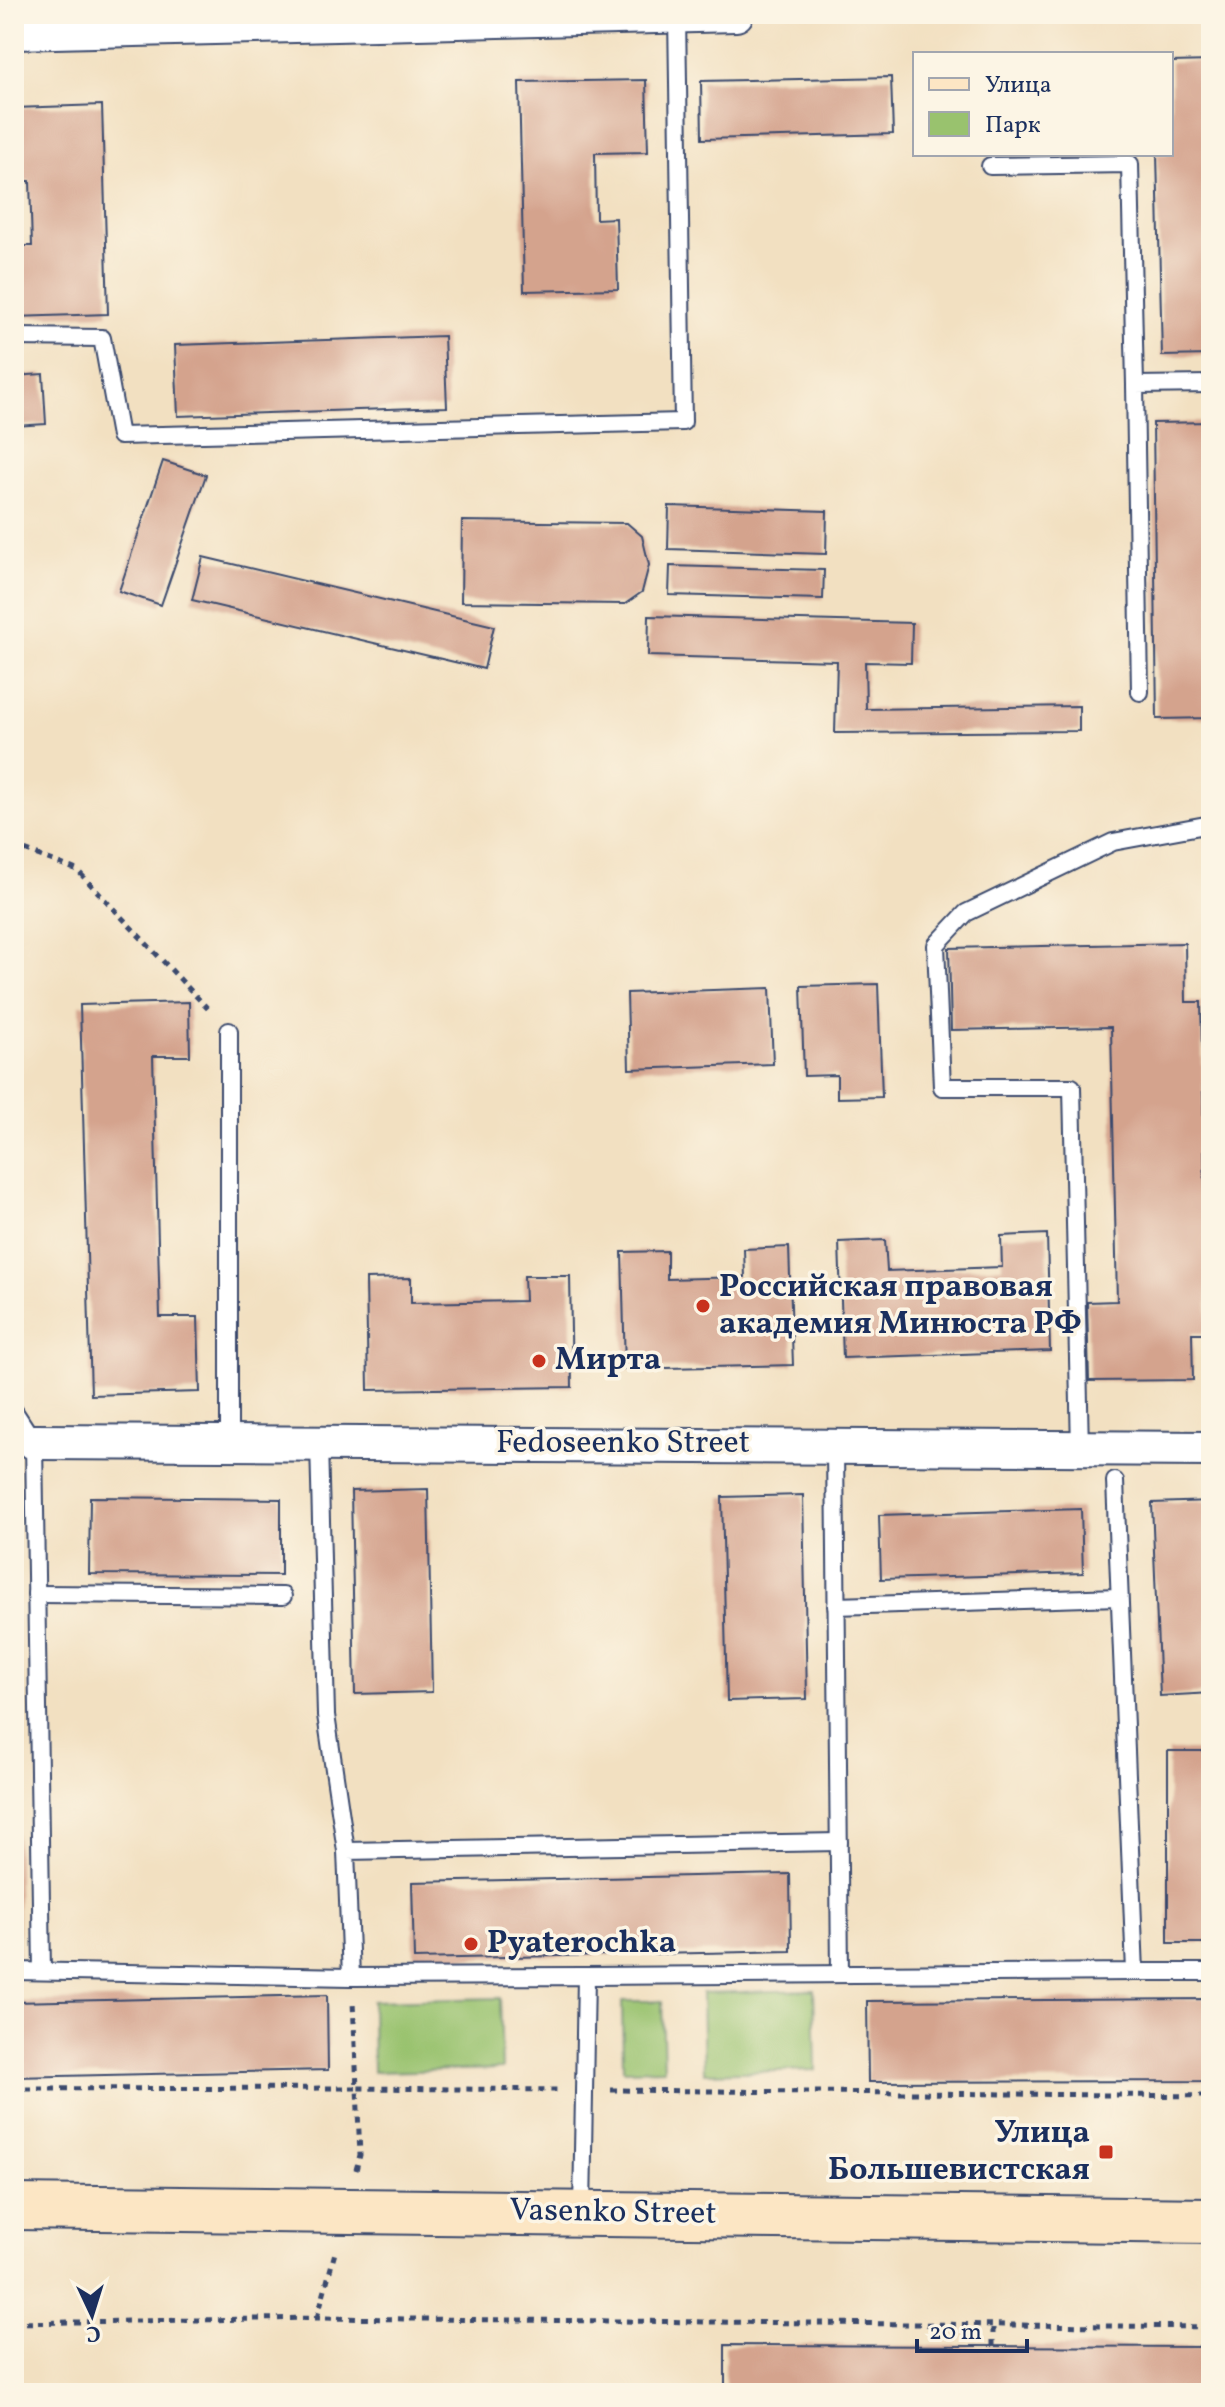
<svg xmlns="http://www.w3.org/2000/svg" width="1225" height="2407" viewBox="0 0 1225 2407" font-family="Vollkorn,serif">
  <rect width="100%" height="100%" fill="#fcf5e5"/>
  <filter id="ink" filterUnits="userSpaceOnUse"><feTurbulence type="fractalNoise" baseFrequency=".0125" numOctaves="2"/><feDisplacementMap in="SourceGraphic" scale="16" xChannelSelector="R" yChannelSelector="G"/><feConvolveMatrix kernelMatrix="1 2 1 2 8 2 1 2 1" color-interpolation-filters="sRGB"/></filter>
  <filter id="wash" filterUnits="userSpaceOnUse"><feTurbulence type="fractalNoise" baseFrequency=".006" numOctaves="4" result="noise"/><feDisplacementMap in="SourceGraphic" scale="32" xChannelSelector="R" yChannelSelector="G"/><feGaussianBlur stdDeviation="1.8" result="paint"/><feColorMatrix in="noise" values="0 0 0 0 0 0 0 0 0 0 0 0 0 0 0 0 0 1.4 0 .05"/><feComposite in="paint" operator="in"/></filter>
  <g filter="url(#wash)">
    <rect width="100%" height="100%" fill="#f2e0c1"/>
    <g fill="#99c26e" stroke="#5a7866" stroke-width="2">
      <path d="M814,1990L816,2070L704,2073L702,1993Z"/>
      <path d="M500,1998L502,2069L373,2072L372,2001Z"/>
      <path d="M622,2001H662L664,2069L623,2070Z"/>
    </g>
    <g id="blocks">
      <g fill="#d4a38d">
        <path d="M1211,61V355L1162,356L1157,154H1171V62Z"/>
        <path d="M891,77L893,134L702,139L701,81Z"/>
        <path d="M646,80L648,152L595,153L596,219L616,218L618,289L524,291L519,82Z"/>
        <path d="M102,105L108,314L14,317V246H32L30,181H14V108Z"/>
        <path d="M444,336L447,407L178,416L175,345Z"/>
        <path d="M43,374L46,424L14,426V376Z"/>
        <path d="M1211,422V718L1157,719L1153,423Z"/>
        <path d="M163,461L206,475L161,605L119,591Z"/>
        <path d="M669,506L827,511L826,554L668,549Z"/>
        <path d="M462,521L627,523L642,536L649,565L642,592L625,604L461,602Z"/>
        <path d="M203,557L494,626L484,669L192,600Z"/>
        <path d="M670,566L824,570L823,599L669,595Z"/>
        <path d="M649,616L912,623L911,663L865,662L866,709L1079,706V731L835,733L837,661L648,656Z"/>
        <path d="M1185,943L1186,1002H1201L1208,1333H1192L1193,1380L1089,1381L1087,1302L1117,1301L1111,1027L951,1030L949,948Z"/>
        <path d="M878,984L882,1097L837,1098V1075L804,1076L801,986Z"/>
        <path d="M770,988L773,1064L629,1069L627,993Z"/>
        <path d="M189,1002L190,1056H153L160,1317H198L200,1392L91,1395L80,1005Z"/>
        <path d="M1047,1234L1050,1351L843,1358L839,1242L885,1240L887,1271L1002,1267L1001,1236Z"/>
        <path d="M789,1247L793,1365L625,1369L622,1252L667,1251V1279L745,1277L744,1249Z"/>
        <path d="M524,1276H570L572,1387L368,1390L366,1279L411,1278V1303L525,1301Z"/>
        <path d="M428,1489L432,1692L355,1694L351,1491Z"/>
        <path d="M803,1495L807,1699L727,1701L722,1497Z"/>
        <path d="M90,1497L281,1499V1575L89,1574Z"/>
        <path d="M1211,1501V1693L1160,1696L1152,1503Z"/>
        <path d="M1081,1509L1083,1573L881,1579L879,1515Z"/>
        <rect x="1168" y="1751" width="43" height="192"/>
        <path d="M14,1823H17L19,1955H14Z"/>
        <path d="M790,1874L791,1951L414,1959L412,1882Z"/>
        <path d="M327,1995L328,2070L14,2077V2002Z"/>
        <path d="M1211,1999V2081L868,2082L867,2001Z"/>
        <path d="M725,2345L1211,2347V2393H725Z"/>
      </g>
    </g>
  </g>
  <g filter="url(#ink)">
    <use href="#blocks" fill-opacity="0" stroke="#3b4a6d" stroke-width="2"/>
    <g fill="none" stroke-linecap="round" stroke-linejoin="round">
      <defs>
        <g id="service">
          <path d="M990,166L1130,164L1135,385"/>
          <path d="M14,337L102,338L120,436L683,422L677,15"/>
          <path d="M1140,692L1135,385L1211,384"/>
          <path d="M14,1411L34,1442L42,1971"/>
          <path d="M229,1442V1031"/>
          <path d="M319,1443L326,1715L346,1851"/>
          <path d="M835,1445L840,1974"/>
          <path d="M1080,1449L1072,1087H942L936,945L966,913L1113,842L1211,824"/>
          <path d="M36,1594L283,1596"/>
          <path d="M836,1606L1119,1597"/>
          <path d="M14,1971L351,1977L586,1976L582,2211"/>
          <path d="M1135,1972H1211"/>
          <path d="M586,1976L1135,1972L1115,1481"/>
          <path d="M351,1977L346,1851L839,1842"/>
        </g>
        <g id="minor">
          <path d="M14,32L736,14"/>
          <path d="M34,1442L1211,1449"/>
        </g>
        <path id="secondary" d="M14,2207L1211,2221"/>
      </defs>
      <use href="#service" stroke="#3b4a6d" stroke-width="20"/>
      <use href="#minor" stroke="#3b4a6d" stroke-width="38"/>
      <use href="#secondary" stroke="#3b4a6d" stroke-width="48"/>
      <g stroke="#3b4a6d" stroke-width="5" stroke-dasharray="6 6" stroke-linecap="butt">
        <path d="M1211,32V42"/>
        <path d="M14,846L77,870L211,1012"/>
        <path d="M14,2089L357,2088L353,2002"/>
        <path d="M611,2090L1211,2096"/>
        <path d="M356,2170L360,2155L357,2088L561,2090"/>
        <path d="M317,2318L336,2249"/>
        <path d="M14,2323L317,2318L1211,2327"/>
        <path d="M993,2346V2325"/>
      </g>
      <use href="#service" stroke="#fff" stroke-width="16"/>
      <use href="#minor" stroke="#fff" stroke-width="34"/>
      <use href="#secondary" stroke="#fce6c4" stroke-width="44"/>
    </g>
  </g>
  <g fill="#c8321e" stroke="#fcf5e5" stroke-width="3">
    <circle cx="703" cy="1306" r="8"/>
    <circle cx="539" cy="1361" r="8"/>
    <circle cx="471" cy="1944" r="8"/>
    <rect x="1098" y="2144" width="16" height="16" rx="4"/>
  </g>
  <g text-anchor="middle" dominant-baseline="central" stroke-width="7" stroke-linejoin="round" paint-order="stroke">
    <g font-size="32" font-weight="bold" fill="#1b2f5e" stroke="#fcf5e5" text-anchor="start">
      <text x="719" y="1288">Российская правовая<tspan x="719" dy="37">академия Минюста РФ</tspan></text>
      <text x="555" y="1361">Мирта</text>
      <text x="487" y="1944">Pyaterochka</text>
      <text x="1090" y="2134" text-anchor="end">Улица<tspan x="1090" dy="37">Большевистская</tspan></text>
    </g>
    <g font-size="32" fill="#1b2f5e" stroke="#fcf5e5">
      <text x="623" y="1444">Fedoseenko Street</text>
      <text transform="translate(613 2213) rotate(1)">Vasenko Street</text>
    </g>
  </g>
  <rect width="1225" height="2407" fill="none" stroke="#fcf5e5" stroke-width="48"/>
  <rect x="913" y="52" width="260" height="104" fill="#fcf5e5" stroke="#a2a6af" stroke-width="2"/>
  <rect x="929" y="78" width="40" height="12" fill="#fce6c4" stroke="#a2a6af" stroke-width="2"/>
  <text x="985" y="92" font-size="24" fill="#1b2f5e">Улица</text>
  <rect x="929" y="112" width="40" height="24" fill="#99c26e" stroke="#a2a6af" stroke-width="2"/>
  <text x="985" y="132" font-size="24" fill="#1b2f5e">Парк</text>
  <g transform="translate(92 2315) rotate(176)" stroke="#fcf5e5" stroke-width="6" paint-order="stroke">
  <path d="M0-6L14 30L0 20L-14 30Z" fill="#1b2f5e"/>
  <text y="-12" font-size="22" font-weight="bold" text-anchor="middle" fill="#1b2f5e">С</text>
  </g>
  <path d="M917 2339v12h110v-12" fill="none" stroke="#1b2f5e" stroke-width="4"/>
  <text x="929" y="2339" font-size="24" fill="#1b2f5e" stroke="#fcf5e5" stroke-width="6" paint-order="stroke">20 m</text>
</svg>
